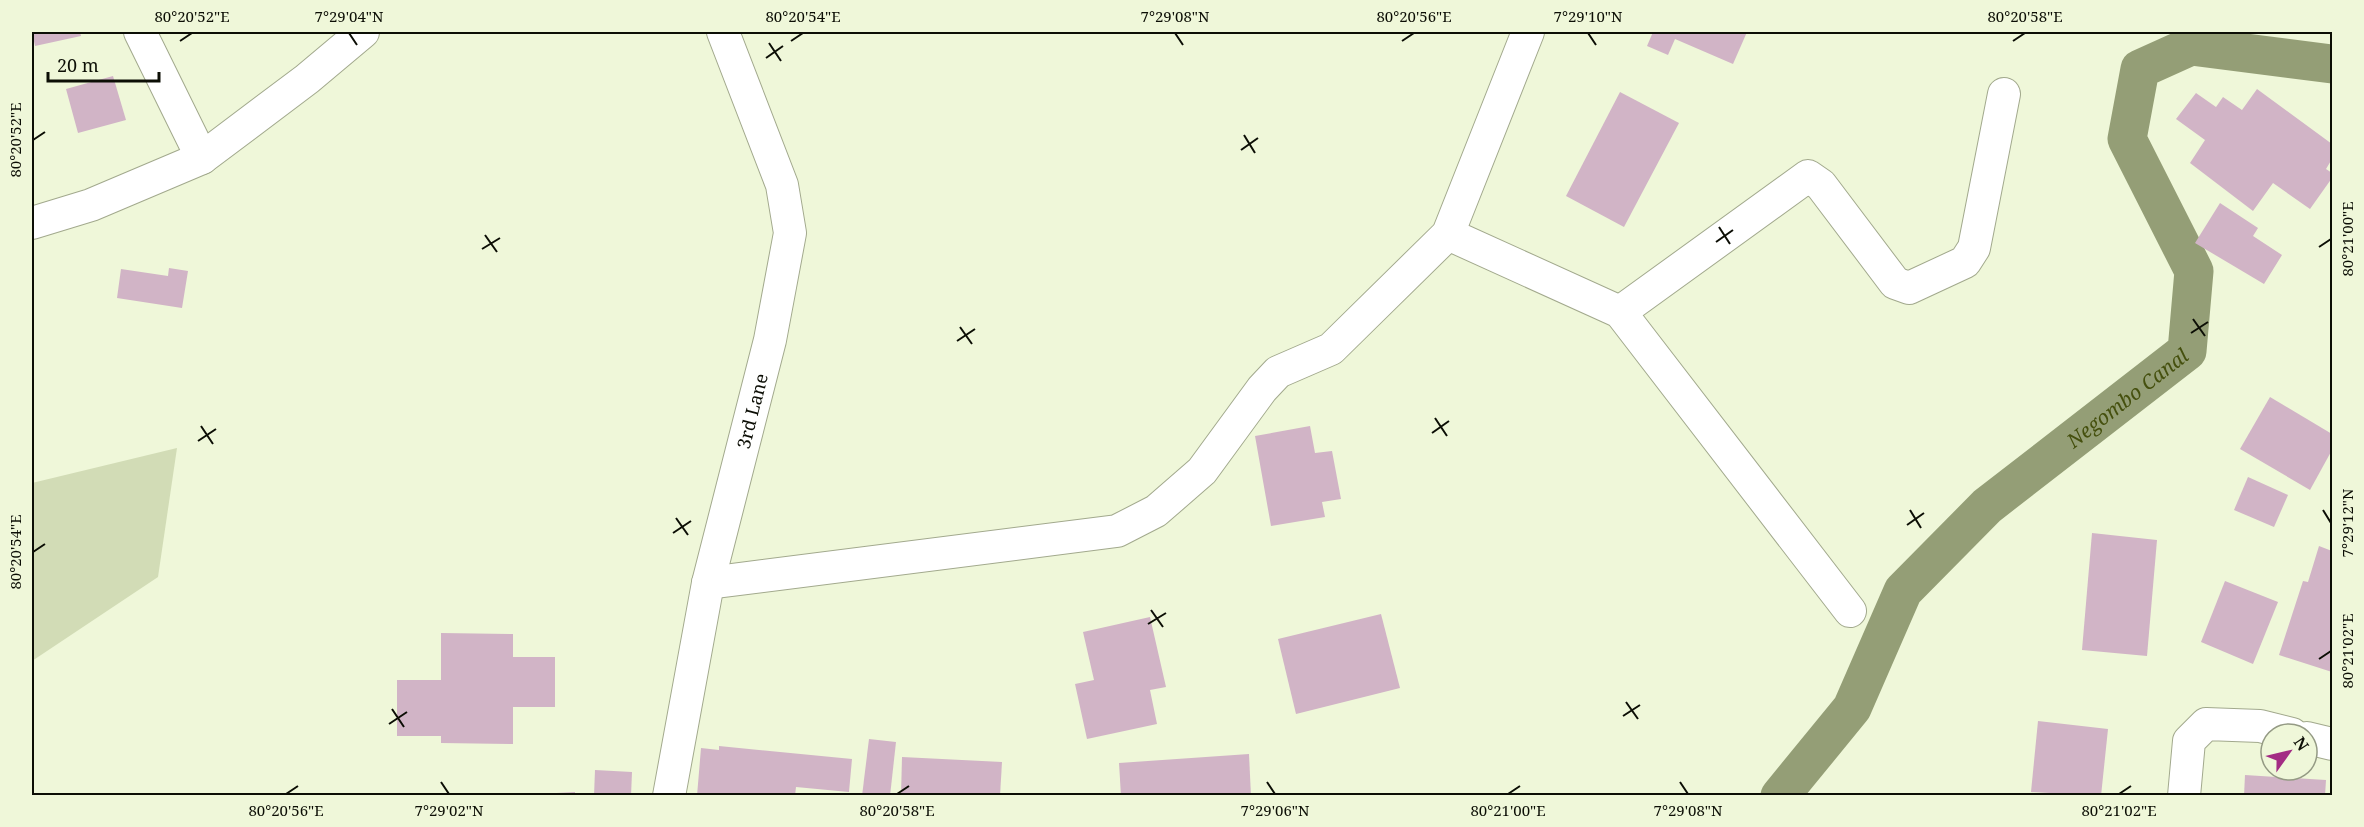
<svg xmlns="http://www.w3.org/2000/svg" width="2364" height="827" viewBox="0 0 2364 827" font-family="'Noto Serif',serif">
  <rect width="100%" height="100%" fill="#eff7d9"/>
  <path fill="#d2dcb6" d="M177,448L158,577L32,661V483Z"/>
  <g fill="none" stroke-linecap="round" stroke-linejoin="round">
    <path stroke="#949e76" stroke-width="39" id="s1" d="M1780,796L1852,708L1903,591L1987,506L2187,351L2194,271L2127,139L2140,69L2191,46L2332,64"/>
  </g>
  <g fill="#d1b4c6">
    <path d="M32,32H80L81,36L35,46Z"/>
    <path d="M1653,32H1747L1733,64L1675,39L1668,55L1647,46Z"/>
    <path d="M113,76L126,120L78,133L66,89Z"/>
    <path d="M2257,89L2332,144V159L2326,169L2332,173V178L2310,209L2273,183L2253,211L2190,163L2205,140L2176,119L2196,93L2216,107L2223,97L2242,110Z"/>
    <path d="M1620,92L1679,123L1624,227L1566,196Z"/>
    <path d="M2220,203L2258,228L2253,236L2282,255L2264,284L2195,243Z"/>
    <path d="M169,268L188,271L182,308L117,298L121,269L168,276Z"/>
    <path d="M2270,397L2332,434V450L2310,490L2240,449Z"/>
    <path d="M1310,426L1315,453L1332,451L1341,499L1322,502L1325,517L1271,526L1255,436Z"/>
    <path d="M2248,477L2288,495L2274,527L2234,510Z"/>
    <path d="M2092,533L2157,540L2147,656L2082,650Z"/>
    <path d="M2319,546L2332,551V672L2279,655L2303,581L2308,582Z"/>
    <path d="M2225,581L2278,602L2253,664L2201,642Z"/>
    <path d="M1381,614L1400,688L1296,714L1278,639Z"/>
    <path d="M1150,617L1166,687L1150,690L1157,724L1087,739L1075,684L1094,680L1083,632Z"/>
    <path d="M441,633L513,634V657H555V707H513V744L441,743V736H397V680H441Z"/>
    <path d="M2038,721L2108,729L2101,796L2031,792Z"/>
    <path d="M869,739L896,742L890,796H862Z"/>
    <path d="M719,746L852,759L849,792L796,787L795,796H697L701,748L719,750Z"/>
    <path d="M1249,754L1251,796H1121L1119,763Z"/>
    <path d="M902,757L1002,762L1000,796H901Z"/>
    <path d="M595,770L632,772L631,796H594Z"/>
    <path d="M2245,775L2326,780L2325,796H2244Z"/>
    <path d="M575,792V796H538V794Z"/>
  </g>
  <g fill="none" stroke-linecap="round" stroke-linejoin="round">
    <defs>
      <g id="street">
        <path d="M140,32L202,158"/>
        <path d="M32,223L91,205L202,158L307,79L363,32"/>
        <path d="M1448,234L1620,312L1850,611"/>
        <path d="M1620,312L1808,176L1821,185L1895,283L1909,288L1965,262L1974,248L2004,94"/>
        <path d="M708,583L1117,531L1156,511L1202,471L1262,389L1278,372L1331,349L1448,234L1528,32"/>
        <path d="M2307,738L2332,744"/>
        <path id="s2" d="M669,796L708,583L770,340L790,233L782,185L723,32"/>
        <path d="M2184,796L2189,741L2206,724L2260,726L2292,734"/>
      </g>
    </defs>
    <use href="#street" stroke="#a2a98d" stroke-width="34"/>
    <use href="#street" stroke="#fff" stroke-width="32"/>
  </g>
  <path fill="none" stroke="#0c0e05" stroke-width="2" d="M349,33L357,45M1175,33L1183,45M1588,33L1596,45M180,41L192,33M791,41L803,33M1402,41L1414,33M2013,41L2025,33M769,43L781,61M766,58L783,46M1244,135L1255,153M33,140L45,132M1241,150L1258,138M1719,227L1730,244M485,235L497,252M1716,242L1733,230M2319,247L2331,239M482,249L500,238M2193,319L2205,336M960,327L972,344M2191,333L2208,322M957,341L975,329M1435,418L1447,436M201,426L213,444M1432,433L1449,421M198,441L216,429M1910,510L1921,528M2323,510L2331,523M676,518L688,535M1907,525L1924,513M673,533L691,521M33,552L45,544M1151,610L1163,627M1148,624L1166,613M2319,659L2331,651M1626,702L1638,719M392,709L404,727M1623,716L1640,705M389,724L407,712M441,782L449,794M1267,782L1275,794M1680,782L1688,794M286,794L298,786M897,794L909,786M1508,794L1520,786M2119,794L2131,786"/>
  <g text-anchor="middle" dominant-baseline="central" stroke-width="6" stroke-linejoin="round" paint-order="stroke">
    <g font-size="18" fill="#0c0e05" stroke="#eff7d9">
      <text stroke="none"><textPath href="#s2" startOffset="394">3rd Lane</textPath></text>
    </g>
    <g font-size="20" font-style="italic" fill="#45500e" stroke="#eff7d9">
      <text stroke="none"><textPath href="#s1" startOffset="538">Negombo Canal</textPath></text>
    </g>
  </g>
  <rect width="2364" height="827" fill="none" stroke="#eff7d9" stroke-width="66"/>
  <g transform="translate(2289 752) rotate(56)"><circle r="28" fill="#eff7d9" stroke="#949a84" stroke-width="1.5"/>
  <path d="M0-4.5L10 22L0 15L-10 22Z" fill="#a32c84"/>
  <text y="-9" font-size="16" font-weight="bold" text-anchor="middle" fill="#0c0e05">N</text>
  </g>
  <path d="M48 72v9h111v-9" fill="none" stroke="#0c0e05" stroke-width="3"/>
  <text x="57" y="72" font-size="18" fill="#0c0e05" stroke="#eff7d9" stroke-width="4.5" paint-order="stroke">20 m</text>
  <rect x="33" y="33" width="2298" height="761" fill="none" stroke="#0c0e05" stroke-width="2"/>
  <g font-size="15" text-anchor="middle" fill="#0c0e05">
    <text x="192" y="22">80°20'52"E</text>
    <text x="349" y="22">7°29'04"N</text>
    <text x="803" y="22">80°20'54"E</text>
    <text x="1175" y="22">7°29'08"N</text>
    <text x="1414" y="22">80°20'56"E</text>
    <text x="1588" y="22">7°29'10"N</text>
    <text x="2025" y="22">80°20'58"E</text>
    <text transform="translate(16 140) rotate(-90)" y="5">80°20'52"E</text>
    <text transform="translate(2348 239) rotate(-90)" y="5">80°21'00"E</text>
    <text transform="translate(2348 523) rotate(-90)" y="5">7°29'12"N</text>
    <text transform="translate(16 552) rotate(-90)" y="5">80°20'54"E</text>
    <text transform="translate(2348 651) rotate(-90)" y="5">80°21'02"E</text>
    <text x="286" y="816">80°20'56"E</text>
    <text x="449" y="816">7°29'02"N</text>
    <text x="897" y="816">80°20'58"E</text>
    <text x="1275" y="816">7°29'06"N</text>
    <text x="1508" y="816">80°21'00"E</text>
    <text x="1688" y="816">7°29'08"N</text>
    <text x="2119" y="816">80°21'02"E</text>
  </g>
</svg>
